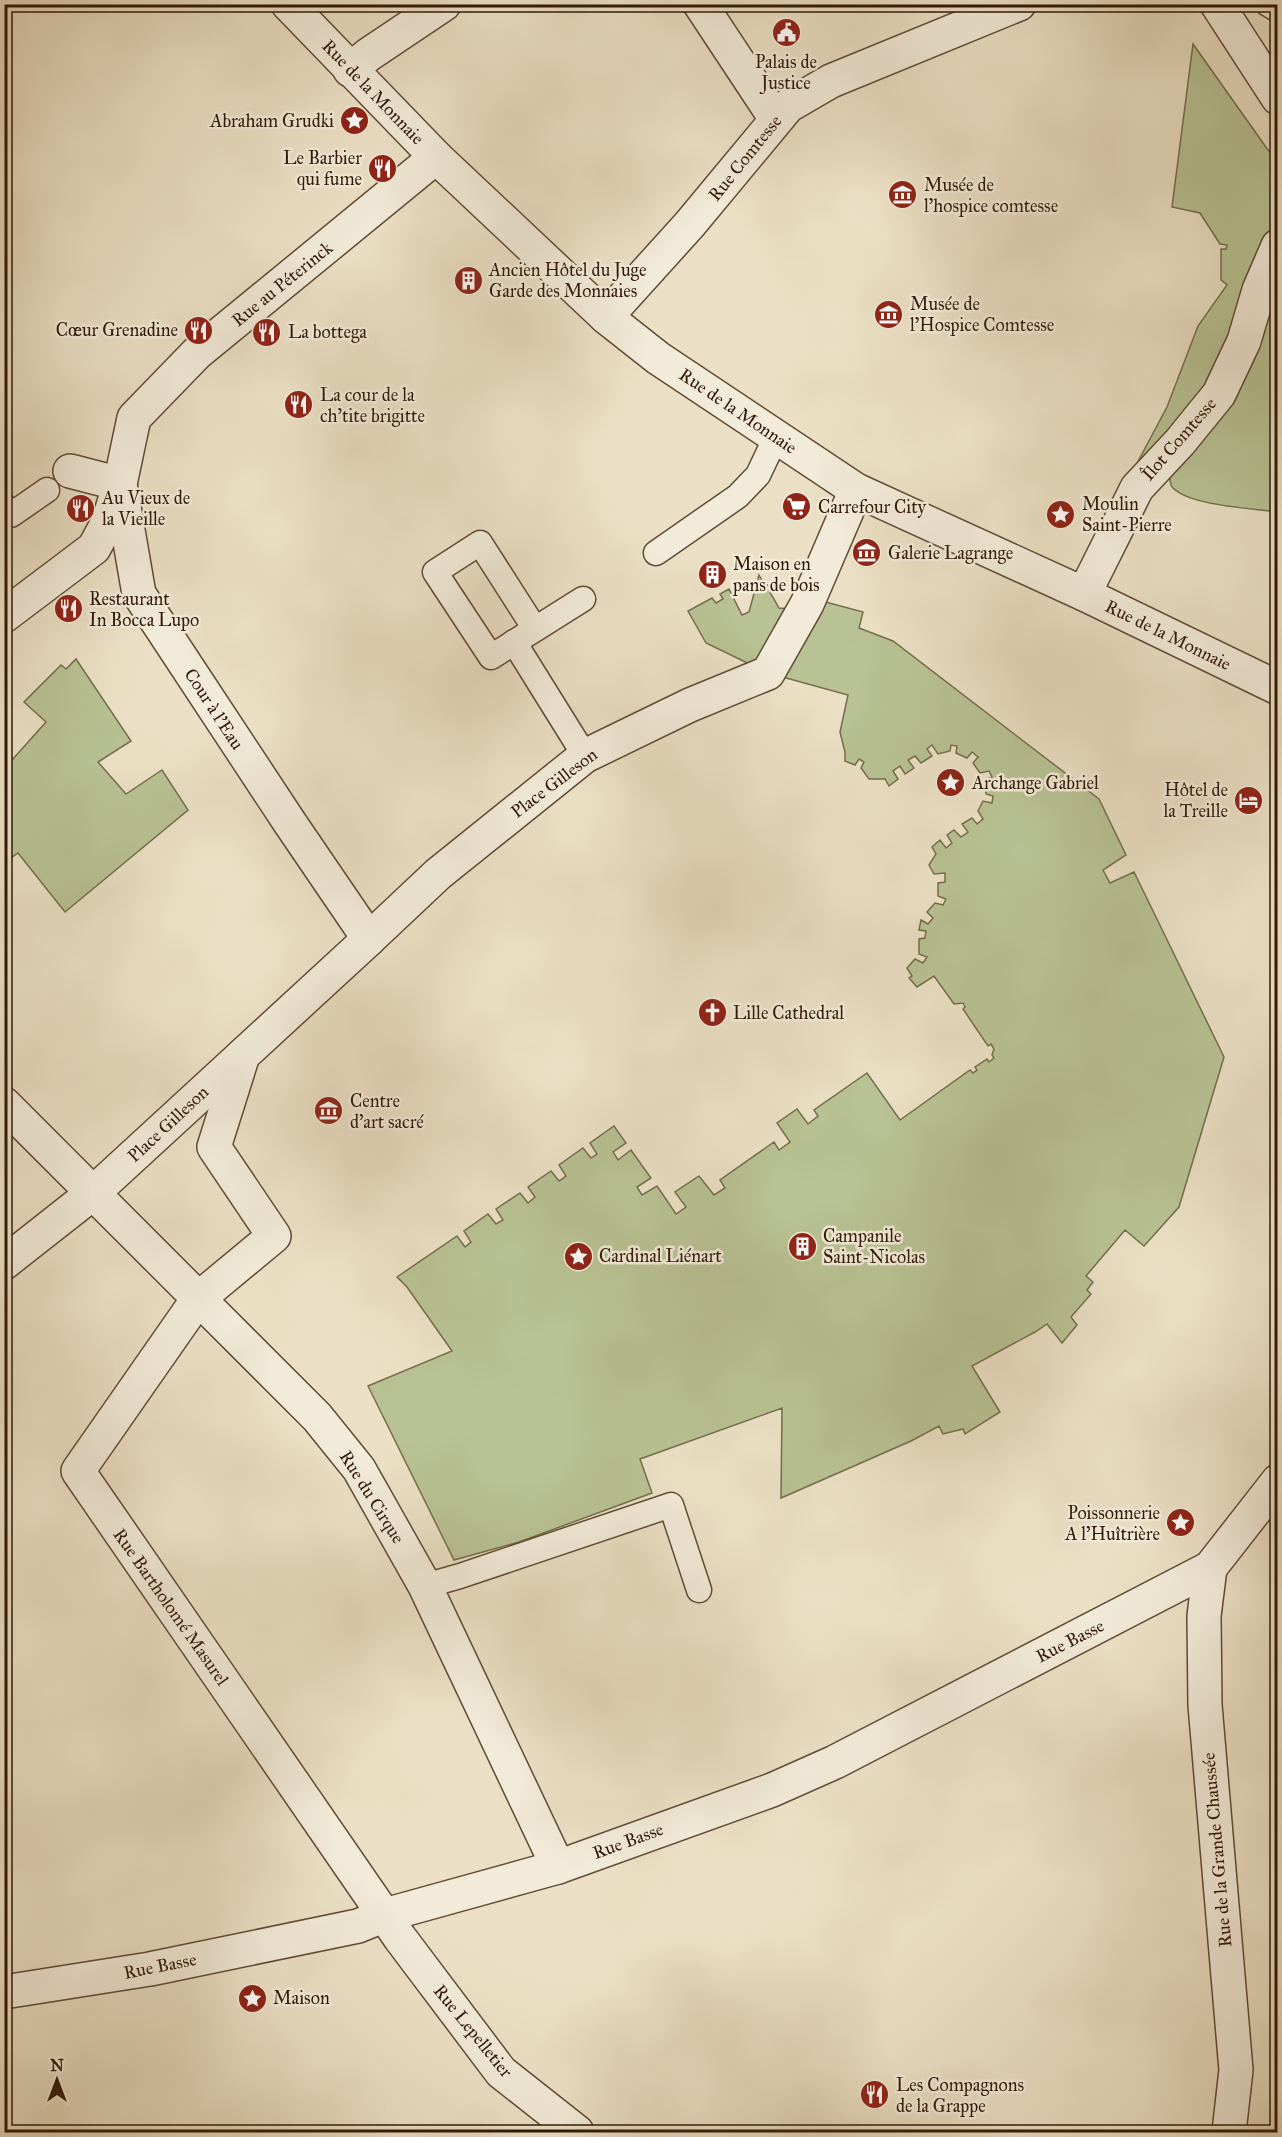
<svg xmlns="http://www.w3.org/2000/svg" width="1282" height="2137" viewBox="0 0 1282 2137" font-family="'IM FELL Great Primer',serif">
  <rect width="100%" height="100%" fill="#ebe0c5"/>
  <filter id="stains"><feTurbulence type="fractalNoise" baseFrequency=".00333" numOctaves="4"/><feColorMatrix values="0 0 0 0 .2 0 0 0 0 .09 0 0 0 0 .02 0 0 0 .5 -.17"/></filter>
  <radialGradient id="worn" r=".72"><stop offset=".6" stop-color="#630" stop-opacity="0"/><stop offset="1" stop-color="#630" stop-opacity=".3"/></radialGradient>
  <g fill="#b8c294" stroke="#746e4d" stroke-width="1.5">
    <path d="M1193,44L1268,150L1277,159V220L1246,287L1220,362L1207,389L1135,467L1167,407L1198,326L1227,285L1221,280V249H1226L1227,245L1220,244L1200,213L1172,207Z"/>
    <path d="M1277,280V512C1251,508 1191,506 1173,488C1169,484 1170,479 1170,474Z"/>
    <path d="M759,575L764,584L771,586L770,592L779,608L791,609L822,601L863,612L859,628L893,641L1099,799L1126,855L1103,870L1110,883L1134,872L1224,1057L1179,1207L1144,1246L1125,1230L1086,1276L1093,1282L1087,1290L1091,1294L1071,1317L1077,1325L1062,1343L1047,1324L1035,1332L972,1366L1000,1412L965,1434L963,1429L943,1434L939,1426L911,1441L781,1498L782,1408L640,1459L652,1493L519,1542L454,1560L368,1386L452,1351L407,1287L397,1277L457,1236L465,1247L471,1242L464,1231L488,1214L496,1224L503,1220L496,1209L520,1193L528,1203L535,1197L528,1187L551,1171L559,1181L566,1176L559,1165L583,1148L591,1158L597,1154L590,1143L614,1126L626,1143L613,1152L618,1160L631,1150L651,1178L637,1187L642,1195L657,1186L676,1214L686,1207L675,1192L699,1176L714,1195L725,1188L720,1180L774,1142L779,1150L790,1142L777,1123L797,1109L808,1124L818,1116L814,1110L867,1073L900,1120L970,1070L973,1073L977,1070L975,1067L987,1059L989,1062L994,1058L992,1055L994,1049L991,1044L988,1046L963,1009L965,1007L963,1003L954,1004L934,976L917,987L909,978L912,976L907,968L915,959L923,963L927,957L919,954V939L925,938L926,931L919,930L921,920L928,924L933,918L927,912L935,903L943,905L946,899L938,896V883L945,882V873L934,874L929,865L936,854L932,847L940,840L946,848L952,843L947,835L954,830L961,837L968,832L962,824L972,818L977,824L983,819L978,811L983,801L992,803L993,796L986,794L984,780L992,777L989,771L980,773L973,763L978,757L972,752L967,758L956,753L957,746L951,745L950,751L938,754L932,745L927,749L932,756L921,763L915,756L908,760L914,768L905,774L900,766L893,771L898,779L889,786L885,779H869L861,768L864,762L859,759L855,765L845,761V752L840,732L848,695L768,673L706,643L688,611L712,598L716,603L723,599L720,594L729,589L742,615L749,612Z"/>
    <path d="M76,659L131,741L98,762L126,794L162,770L188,810L65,912L18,853L5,862L4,769L46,722L24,702L61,665L66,669Z"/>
  </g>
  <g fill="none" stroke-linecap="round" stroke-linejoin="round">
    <defs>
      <g id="service">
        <path d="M1268,4L1278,10"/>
        <path d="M4,506L11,515L47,490"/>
        <path d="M656,553L738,496L758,475L776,437"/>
        <path d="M535,629L480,543L435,572L491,657L583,599"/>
        <path d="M514,642L585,756"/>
        <path d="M425,1586L460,1576L671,1505L699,1590"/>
      </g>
      <g id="pedestrian">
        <path d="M70,471L120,484L139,594L290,823L369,939L243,1055L214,1147L274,1236L198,1299"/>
        <path d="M1084,594L1137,488L1180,442L1219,394L1244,341L1259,290L1278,246"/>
        <path d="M4,616L94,548L108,522L120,484L134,418L197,353L436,157"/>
        <path d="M369,939L438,874L585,756L690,705L768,673L807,604L856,490"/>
        <path d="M93,1193L242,1056"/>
      </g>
      <g id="minor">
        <path d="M288,4L436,157L606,317L658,358L856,490L1084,594L1278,688"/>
        <path d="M700,4L776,119"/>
        <path d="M1217,4L1278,98"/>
        <path d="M350,70L368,55L444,4"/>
        <path d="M606,317L690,224L788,106L831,81L1019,4"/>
        <path d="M4,1104L317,1417L359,1469L425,1586L558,1867"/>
        <path d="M4,1263L93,1193"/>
        <path d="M198,1299L78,1471L400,1938L501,2072L577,2132"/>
        <path d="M1210,1568L1204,1616L1205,1705L1236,2070L1229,2132"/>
        <path d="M4,1992L150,1969L358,1926L385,1915L558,1867L772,1790L835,1762L1210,1568L1278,1481"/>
      </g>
    </defs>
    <use href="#service" stroke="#604b36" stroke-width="27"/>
    <use href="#pedestrian" stroke="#604b36" stroke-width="36"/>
    <use href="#minor" stroke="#604b36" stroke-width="36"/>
    <use href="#service" stroke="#f2ebd9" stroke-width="24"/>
    <use href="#pedestrian" stroke="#f2ebd9" stroke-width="33"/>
    <use href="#minor" stroke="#f2ebd9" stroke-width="33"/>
  </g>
  <defs>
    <symbol id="civic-disc" viewBox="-11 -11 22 22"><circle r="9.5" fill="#8f2418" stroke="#f2ebd9"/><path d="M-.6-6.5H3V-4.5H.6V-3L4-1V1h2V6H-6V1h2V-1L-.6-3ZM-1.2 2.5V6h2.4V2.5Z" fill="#fff"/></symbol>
    <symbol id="sight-disc" viewBox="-11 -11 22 22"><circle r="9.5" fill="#8f2418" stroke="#f2ebd9"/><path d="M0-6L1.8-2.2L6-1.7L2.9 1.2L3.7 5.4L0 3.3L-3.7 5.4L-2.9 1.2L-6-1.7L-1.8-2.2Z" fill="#fff"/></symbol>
    <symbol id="restaurant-disc" viewBox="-11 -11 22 22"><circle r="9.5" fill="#8f2418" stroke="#f2ebd9"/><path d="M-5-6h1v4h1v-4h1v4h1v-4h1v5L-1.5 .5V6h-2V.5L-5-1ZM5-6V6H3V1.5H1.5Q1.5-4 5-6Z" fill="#fff"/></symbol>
    <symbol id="museum-disc" viewBox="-11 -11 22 22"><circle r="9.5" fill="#8f2418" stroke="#f2ebd9"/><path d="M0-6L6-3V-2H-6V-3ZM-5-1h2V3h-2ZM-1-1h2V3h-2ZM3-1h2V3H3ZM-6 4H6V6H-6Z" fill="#fff"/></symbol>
    <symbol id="building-disc" viewBox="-11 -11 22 22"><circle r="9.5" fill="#8f2418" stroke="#f2ebd9"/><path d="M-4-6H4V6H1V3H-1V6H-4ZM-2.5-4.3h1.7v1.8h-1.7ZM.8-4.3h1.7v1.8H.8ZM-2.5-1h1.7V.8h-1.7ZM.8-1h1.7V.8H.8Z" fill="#fff"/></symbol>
    <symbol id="supermarket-disc" viewBox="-11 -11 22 22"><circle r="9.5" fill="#8f2418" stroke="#f2ebd9"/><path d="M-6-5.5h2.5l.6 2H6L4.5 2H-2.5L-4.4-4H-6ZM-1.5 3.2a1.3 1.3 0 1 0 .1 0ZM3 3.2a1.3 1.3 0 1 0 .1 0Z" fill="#fff"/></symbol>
    <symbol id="hotel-disc" viewBox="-11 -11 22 22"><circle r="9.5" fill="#8f2418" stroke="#f2ebd9"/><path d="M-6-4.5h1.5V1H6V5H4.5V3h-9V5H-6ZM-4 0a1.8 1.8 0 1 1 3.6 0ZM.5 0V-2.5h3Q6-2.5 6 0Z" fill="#fff"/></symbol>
    <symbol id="church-disc" viewBox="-11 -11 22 22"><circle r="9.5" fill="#8f2418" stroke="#f2ebd9"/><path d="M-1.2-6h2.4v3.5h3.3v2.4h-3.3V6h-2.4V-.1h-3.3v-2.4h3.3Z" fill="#fff"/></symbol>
  </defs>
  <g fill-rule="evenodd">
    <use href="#civic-disc" x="770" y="16" width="33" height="33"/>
    <use href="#sight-disc" x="338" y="104" width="33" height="33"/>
    <use href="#restaurant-disc" x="366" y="152" width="33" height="33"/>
    <use href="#museum-disc" x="886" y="178" width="33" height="33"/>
    <use href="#building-disc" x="452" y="264" width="33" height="33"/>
    <use href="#museum-disc" x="872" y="298" width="33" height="33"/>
    <use href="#restaurant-disc" x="182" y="314" width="33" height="33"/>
    <use href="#restaurant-disc" x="250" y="316" width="33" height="33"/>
    <use href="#restaurant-disc" x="282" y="388" width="33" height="33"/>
    <use href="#supermarket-disc" x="780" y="490" width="33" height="33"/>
    <use href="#restaurant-disc" x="64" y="492" width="33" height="33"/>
    <use href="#sight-disc" x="1044" y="498" width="33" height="33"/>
    <use href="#museum-disc" x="850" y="536" width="33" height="33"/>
    <use href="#building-disc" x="696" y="558" width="33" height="33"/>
    <use href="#restaurant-disc" x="52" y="592" width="33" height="33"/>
    <use href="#sight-disc" x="934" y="766" width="33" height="33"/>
    <use href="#hotel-disc" x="1232" y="784" width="33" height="33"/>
    <use href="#church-disc" x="696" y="996" width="33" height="33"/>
    <use href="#museum-disc" x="312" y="1094" width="33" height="33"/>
    <use href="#building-disc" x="786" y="1230" width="33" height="33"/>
    <use href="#sight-disc" x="562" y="1240" width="33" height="33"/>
    <use href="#sight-disc" x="1164" y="1506" width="33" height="33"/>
    <use href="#sight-disc" x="236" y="1982" width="33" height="33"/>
    <use href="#restaurant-disc" x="858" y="2078" width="33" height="33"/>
  </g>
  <g text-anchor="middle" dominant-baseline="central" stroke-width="5" stroke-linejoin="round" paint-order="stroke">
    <g font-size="18" fill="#311906" stroke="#f2ebd9" text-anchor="start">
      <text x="786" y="62" text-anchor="middle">Palais de<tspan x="786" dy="21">Justice</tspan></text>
      <text x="334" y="121" text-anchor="end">Abraham Grudki</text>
      <text x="362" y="158" text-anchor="end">Le Barbier<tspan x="362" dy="21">qui fume</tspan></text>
      <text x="924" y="185">Musée de<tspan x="924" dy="21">l'hospice comtesse</tspan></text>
      <text x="489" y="270">Ancien Hôtel du Juge<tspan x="489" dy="21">Garde des Monnaies</tspan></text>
      <text x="910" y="304">Musée de<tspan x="910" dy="21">l'Hospice Comtesse</tspan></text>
      <text x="178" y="330" text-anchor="end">Cœur Grenadine</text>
      <text x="288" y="332">La bottega</text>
      <text x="320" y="395">La cour de la<tspan x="320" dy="21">ch’tite brigitte</tspan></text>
      <text x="102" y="498">Au Vieux de<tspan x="102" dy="21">la Vieille</tspan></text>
      <text x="1082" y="504">Moulin<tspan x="1082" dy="21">Saint-Pierre</tspan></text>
      <text x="818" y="507">Carrefour City</text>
      <text x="888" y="553">Galerie Lagrange</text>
      <text x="733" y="564">Maison en<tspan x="733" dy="21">pans de bois</tspan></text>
      <text x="89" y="599">Restaurant<tspan x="89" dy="21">In Bocca Lupo</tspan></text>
      <text x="972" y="783">Archange Gabriel</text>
      <text x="1228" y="790" text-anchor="end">Hôtel de<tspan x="1228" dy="21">la Treille</tspan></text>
      <text x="733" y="1013">Lille Cathedral</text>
      <text x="350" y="1101">Centre<tspan x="350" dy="21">d'art sacré</tspan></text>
      <text x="823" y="1236">Campanile<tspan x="823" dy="21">Saint-Nicolas</tspan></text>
      <text x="599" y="1256">Cardinal Liénart</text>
      <text x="1160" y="1513" text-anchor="end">Poissonnerie<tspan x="1160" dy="21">A l'Huîtrière</tspan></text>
      <text x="273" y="1998">Maison</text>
      <text x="896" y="2085">Les Compagnons<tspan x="896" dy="21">de la Grappe</tspan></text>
    </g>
    <g font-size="18" fill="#311906" stroke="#f2ebd9">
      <text transform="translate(373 92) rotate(46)">Rue de la Monnaie</text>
      <text transform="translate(745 158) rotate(-51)">Rue Comtesse</text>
      <text transform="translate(282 284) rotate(-39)">Rue au Péterinck</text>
      <text transform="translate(738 411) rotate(34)">Rue de la Monnaie</text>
      <text transform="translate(1179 439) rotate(-49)">Îlot Comtesse</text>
      <text transform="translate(1168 635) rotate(26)">Rue de la Monnaie</text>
      <text transform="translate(214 709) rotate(57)">Cour à l'Eau</text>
      <text transform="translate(554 783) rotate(-37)">Place Gilleson</text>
      <text transform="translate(168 1124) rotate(-43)">Place Gilleson</text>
      <text transform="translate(372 1497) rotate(58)">Rue du Cirque</text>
      <text transform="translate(171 1607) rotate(55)">Rue Bartholomé Masurel</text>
      <text transform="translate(1070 1641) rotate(-27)">Rue Basse</text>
      <text transform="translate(628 1841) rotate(-20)">Rue Basse</text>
      <text transform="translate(1217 1850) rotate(-95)">Rue de la Grande Chaussée</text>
      <text transform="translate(160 1966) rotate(-11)">Rue Basse</text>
      <text transform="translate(473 2031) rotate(51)">Rue Lepelletier</text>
    </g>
  </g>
  <rect width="1282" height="2137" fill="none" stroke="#ebe0c5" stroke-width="24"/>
  <rect x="6" y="6" width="1270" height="2125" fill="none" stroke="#311906" stroke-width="3"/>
  <rect x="12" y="12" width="1258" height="2113" fill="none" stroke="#311906" stroke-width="1.5"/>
  <g transform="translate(57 2080)" stroke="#f2ebd9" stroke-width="4.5" paint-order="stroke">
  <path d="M0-4.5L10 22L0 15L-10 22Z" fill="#311906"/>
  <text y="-9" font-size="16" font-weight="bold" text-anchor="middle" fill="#311906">N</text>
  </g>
  <rect width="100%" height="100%" filter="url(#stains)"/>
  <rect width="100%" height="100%" fill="url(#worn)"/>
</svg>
